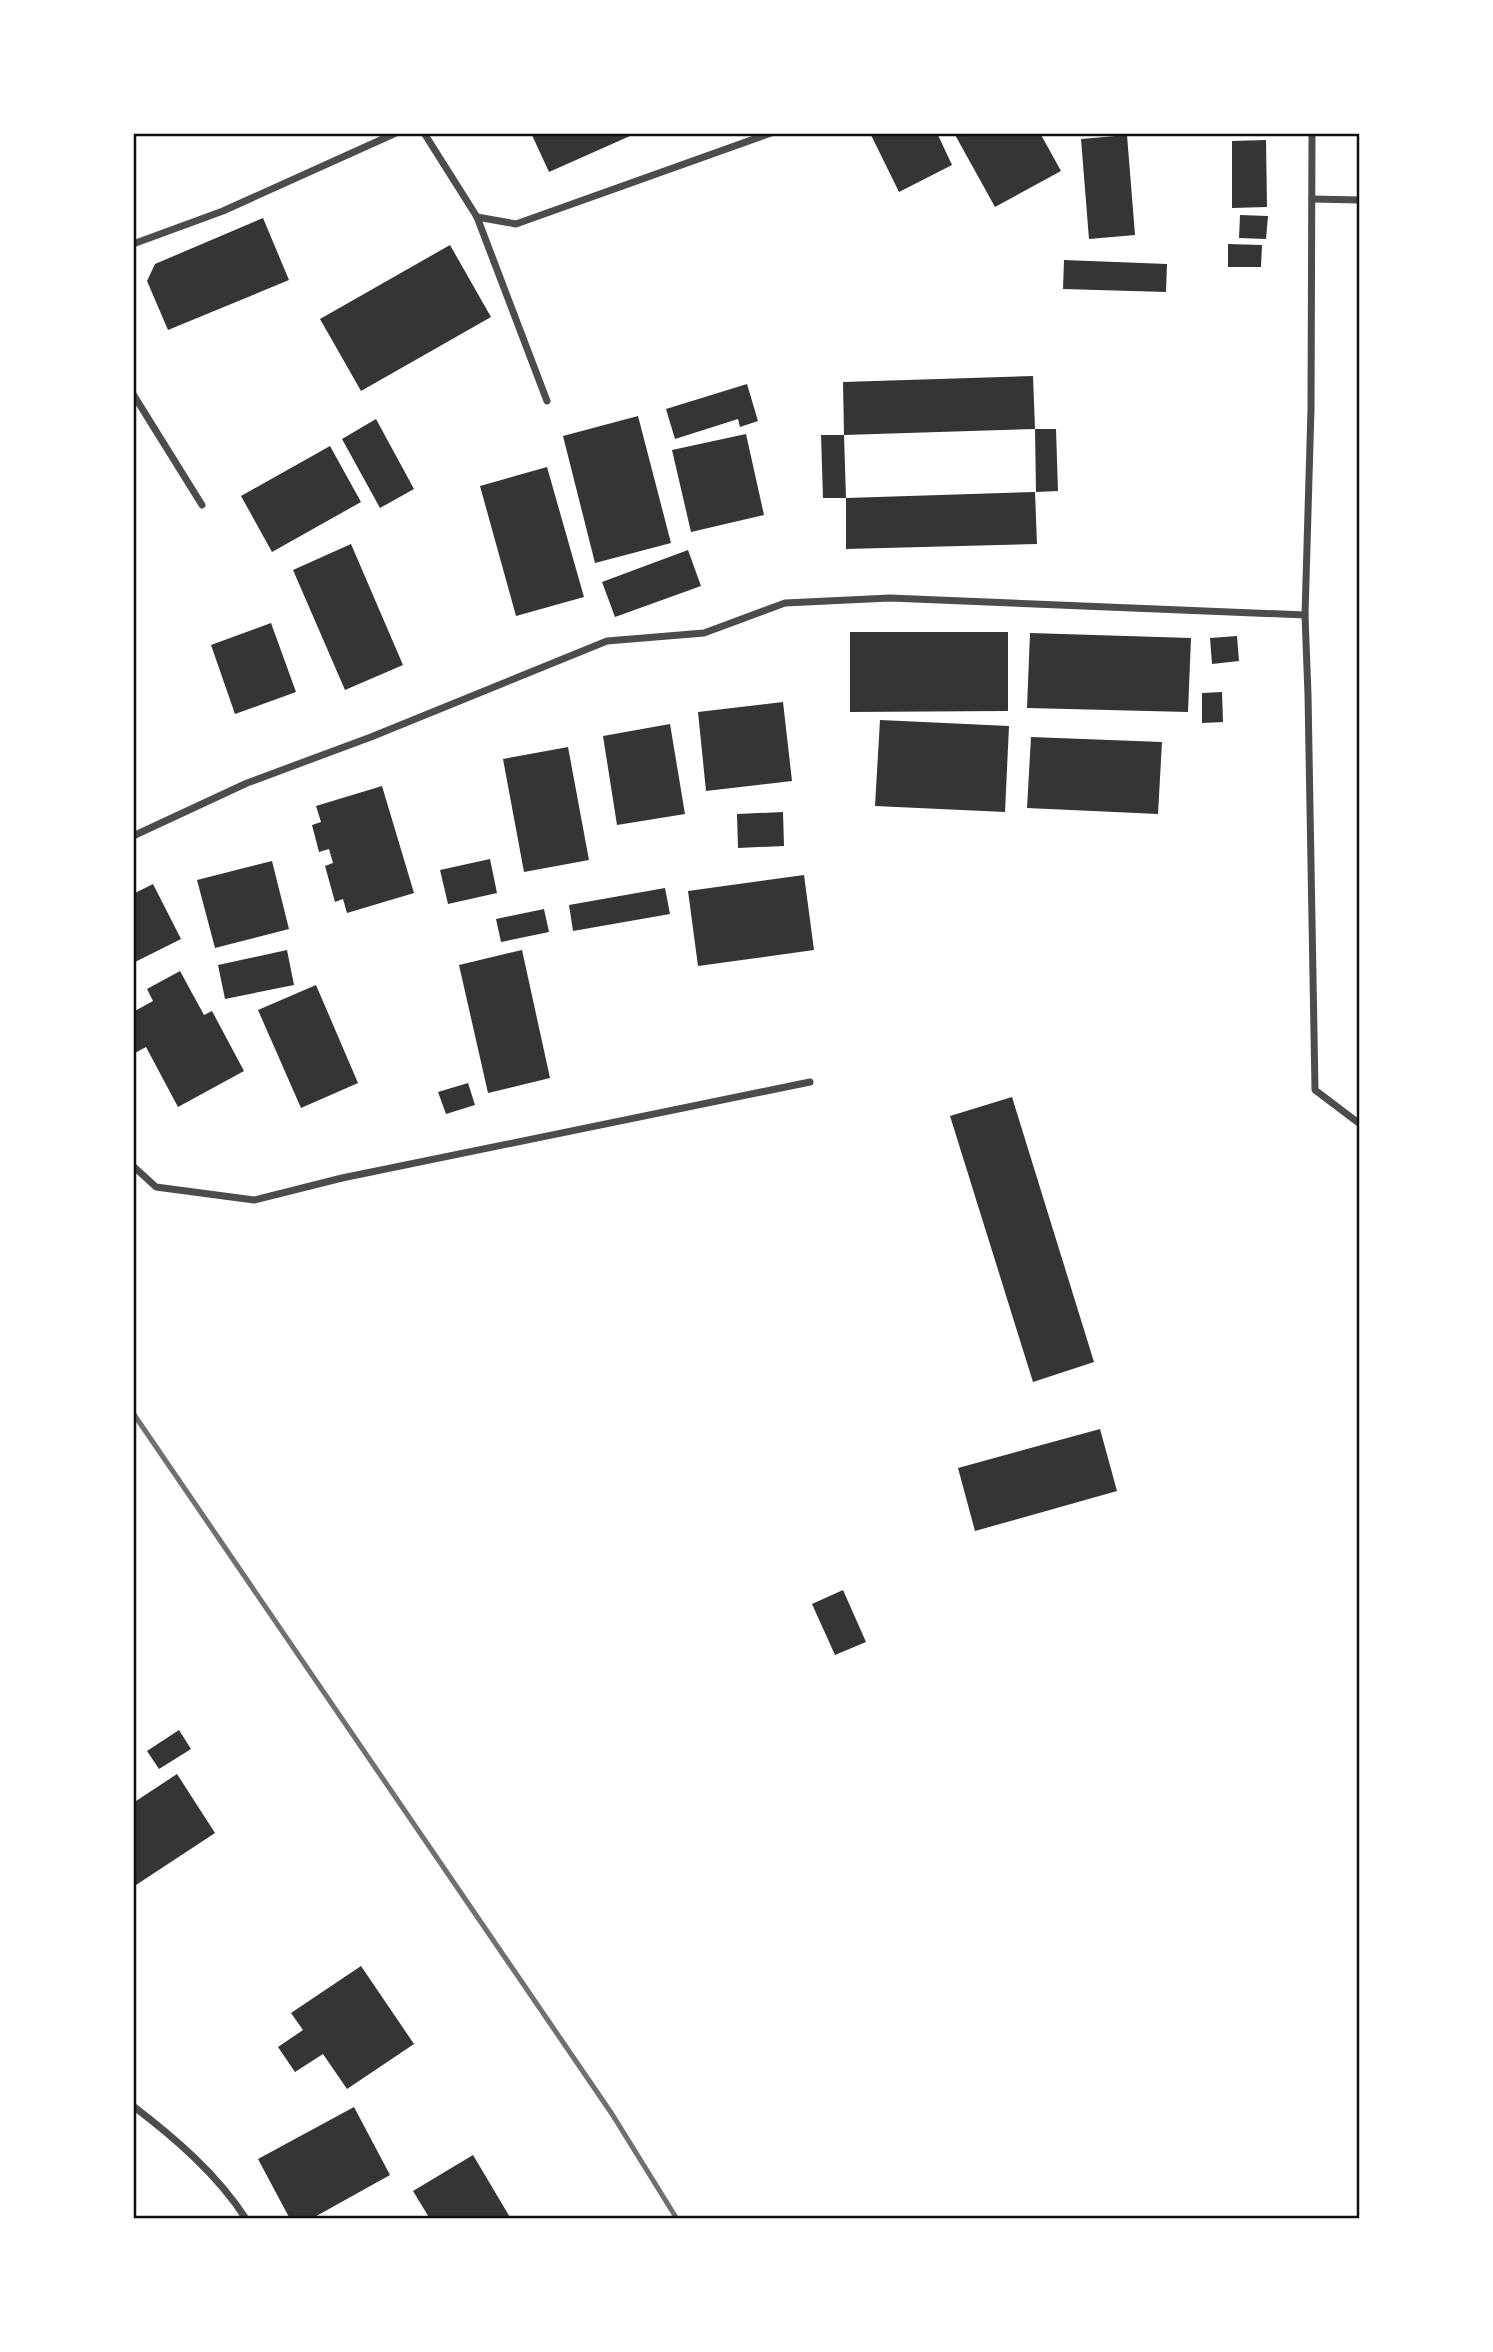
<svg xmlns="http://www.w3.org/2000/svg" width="1493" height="2352" viewBox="0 0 1493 2352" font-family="Lato,sans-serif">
  <rect width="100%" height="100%" fill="#fff"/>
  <g fill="#353535">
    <path d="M531,133H629L630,136L549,172Z"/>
    <path d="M870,133H937L952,165L899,192Z"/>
    <path d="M954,133H1040L1061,171L995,207Z"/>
    <path d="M1127,135L1135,235L1089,239L1081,139Z"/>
    <path d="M1266,140L1267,207L1232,208V141Z"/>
    <path d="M1240,215L1268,216L1266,239L1239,238Z"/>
    <path d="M263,218L289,280L168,330L147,281L155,264Z"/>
    <path d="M1228,244L1262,245L1261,267H1228Z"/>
    <path d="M450,245L491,317L361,391L320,319Z"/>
    <path d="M1064,260L1167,264L1166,292L1063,289Z"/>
    <path d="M1033,376L1035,429L844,435L843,382Z"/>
    <path d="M747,384L758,421L740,427L738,419L675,439L666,409Z"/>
    <path d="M638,416L671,543L595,563L563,436Z"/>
    <path d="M376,419L414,489L380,508L342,439Z"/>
    <path d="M1035,429H1056L1058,491L1036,492Z"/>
    <path d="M746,434L764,515L691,532L672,450Z"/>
    <path d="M821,435H844L846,498H823Z"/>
    <path d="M330,446L361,502L272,552L241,496Z"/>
    <path d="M547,467L584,597L516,616L480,486Z"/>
    <path d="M1035,492L1037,544L846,549V498Z"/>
    <path d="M351,544L403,665L345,690L293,570Z"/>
    <path d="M688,550L701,586L615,617L602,582Z"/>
    <path d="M271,623L296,692L235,714L211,645Z"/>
    <path d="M850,632H1008V711L850,712Z"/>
    <path d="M1030,633L1191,638L1188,712L1027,708Z"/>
    <path d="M1237,636L1239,661L1212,664L1210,638Z"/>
    <path d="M1222,692L1223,722L1202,723V693Z"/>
    <path d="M783,702L792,781L706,791L698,712Z"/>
    <path d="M880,720L1009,726L1005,812L875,806Z"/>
    <path d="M670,724L685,814L617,825L603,736Z"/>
    <path d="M1031,737L1162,742L1158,814L1027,808Z"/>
    <path d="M568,747L589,860L524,872L503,759Z"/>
    <path d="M382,786L414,893L347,913L343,899L335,902L325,866L333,863L329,849L319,852L312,825L321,822L316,806Z"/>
    <path d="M783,812L784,846L738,848L737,814Z"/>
    <path d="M490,859L497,893L448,904L440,870Z"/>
    <path d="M272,861L289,929L215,948L197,880Z"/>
    <path d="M804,875L814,950L698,966L688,891Z"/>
    <path d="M153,884L181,939L133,963V894Z"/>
    <path d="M665,888L670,914L573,931L569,905Z"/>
    <path d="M544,909L549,932L501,942L496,919Z"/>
    <path d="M287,950L294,985L225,999L218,965Z"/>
    <path d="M522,950L550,1078L488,1093L459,965Z"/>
    <path d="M180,971L204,1015L212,1011L244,1071L178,1107L146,1047L133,1054V1012L153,1001L147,989Z"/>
    <path d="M316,985L358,1083L301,1108L258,1010Z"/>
    <path d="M468,1083L475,1105L446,1114L438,1092Z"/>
    <path d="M1012,1097L1094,1362L1033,1382L950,1116Z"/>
    <path d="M1100,1429L1117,1491L975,1531L958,1468Z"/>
    <path d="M843,1590L866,1642L835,1655L812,1604Z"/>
    <path d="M179,1730L191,1749L159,1769L147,1751Z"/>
    <path d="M177,1774L215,1833L133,1887V1803Z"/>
    <path d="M361,1966L414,2044L347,2089L323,2054L295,2072L278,2047L303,2030L291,2013Z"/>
    <path d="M354,2107L390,2175L311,2219H290L258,2159Z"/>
    <path d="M473,2155L511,2219H430L413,2191Z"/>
  </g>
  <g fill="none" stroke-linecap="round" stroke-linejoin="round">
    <g stroke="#4c4c4c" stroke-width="7">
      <path d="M424,133L477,217L547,401"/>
      <path d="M1312,133L1311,409L1305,615L1308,695L1315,1090L1360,1124"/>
      <path d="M1312,199L1360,200"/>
      <path d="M477,217L516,224L771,133"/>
      <path d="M133,244L223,211L396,133"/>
      <path d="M133,394L202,505"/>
      <path d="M133,836L247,783L371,737L607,641L704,633L785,603L890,598L1305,615"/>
      <path d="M133,1166L156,1187L254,1200L342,1178L810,1082"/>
      <path d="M133,2106C175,2138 218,2175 246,2219"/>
    </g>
    <path stroke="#707070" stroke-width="5" d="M133,1413L612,2114L677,2219"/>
  </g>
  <rect width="1493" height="2352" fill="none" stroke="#ffffff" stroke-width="270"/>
  <rect x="135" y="135" width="1223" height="2082" fill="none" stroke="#111" stroke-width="2.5"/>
</svg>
